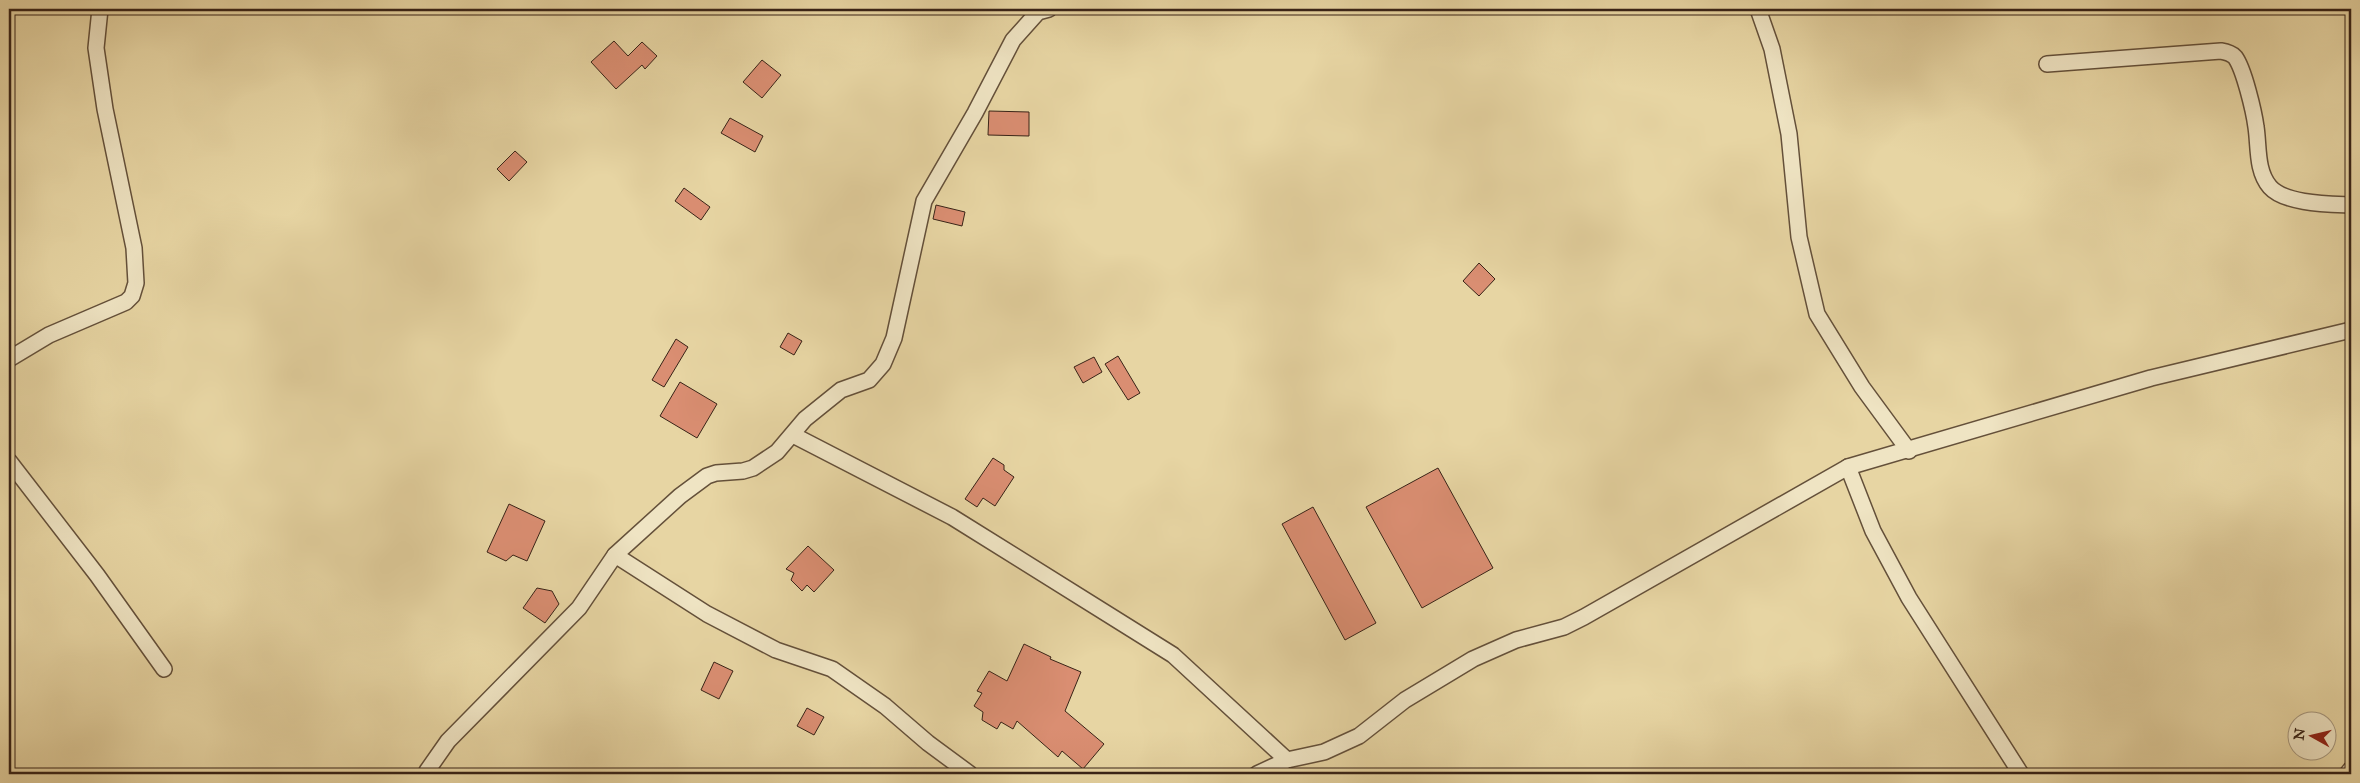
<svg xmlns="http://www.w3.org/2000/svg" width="2360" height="783" viewBox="0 0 2360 783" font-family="'IM FELL Great Primer',serif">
  <rect width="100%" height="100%" fill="#e7d5a3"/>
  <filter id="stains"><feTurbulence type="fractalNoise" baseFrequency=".004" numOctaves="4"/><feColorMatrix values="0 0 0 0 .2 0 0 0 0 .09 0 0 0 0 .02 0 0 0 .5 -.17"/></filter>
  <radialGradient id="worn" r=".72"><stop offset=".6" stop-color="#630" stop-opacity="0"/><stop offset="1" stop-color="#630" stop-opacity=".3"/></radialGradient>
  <g fill="#da8e72" stroke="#382317">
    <path d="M614,41L628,56L642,42L657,56L645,69L642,65L616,89L591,62Z"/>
    <path d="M762,60L781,75L762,98L743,82Z"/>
    <path d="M989,111L1029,112V136L988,135Z"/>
    <path d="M730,118L763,136L755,152L721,133Z"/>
    <path d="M515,151L527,162L509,181L497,169Z"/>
    <path d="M684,188L710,207L701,220L675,201Z"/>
    <path d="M936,205L965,212L962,226L933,219Z"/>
    <path d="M1479,263L1495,279L1479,296L1463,281Z"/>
    <path d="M788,333L802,341L794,355L780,347Z"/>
    <path d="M676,339L688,347L664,387L652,380Z"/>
    <path d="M1118,356L1140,393L1128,400L1105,364Z"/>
    <path d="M1094,357L1102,372L1083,383L1074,367Z"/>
    <path d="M680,382L717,404L697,438L660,416Z"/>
    <path d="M993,458L1004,465V470L1014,477L995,506L983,498L977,507L965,499Z"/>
    <path d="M1438,468L1493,568L1422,608L1366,507Z"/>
    <path d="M509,504L545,521L527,561L513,555L506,561L487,552Z"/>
    <path d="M1313,507L1376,623L1345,640L1282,524Z"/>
    <path d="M808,546L834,570L814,592L807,585L802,591L791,580L794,573L786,569Z"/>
    <path d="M537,588L552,591L559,604L545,623L523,608Z"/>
    <path d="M1024,644L1051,657L1050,659L1081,672L1065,711L1104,744L1083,769L1062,751L1058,757L1017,721L1013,729L1001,722L997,729L982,720L983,712L974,706L982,693L977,691L989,671L1007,681Z"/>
    <path d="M714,662L733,671L719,699L701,690Z"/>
    <path d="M807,708L824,717L814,735L797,726Z"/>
  </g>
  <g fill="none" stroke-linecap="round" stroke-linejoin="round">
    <defs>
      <g id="street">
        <path d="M1758,9L1772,49L1789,134L1799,237L1817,314L1862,387L1909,451"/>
        <path d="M2047,64L2221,51C2227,52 2231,53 2235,57C2244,69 2254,112 2256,127C2259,146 2256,171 2270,187C2285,204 2330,204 2351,205"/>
        <path d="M9,359L49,335L126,302L132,296L136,283L134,248L105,109L96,48L100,9"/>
        <path d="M793,435L952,517L1173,655L1287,760"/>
        <path d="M9,461L97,575L164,669"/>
        <path d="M1848,467L1873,531L1909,598L2021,774"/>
        <path d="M615,555L707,614L776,650L832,669L885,706L928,743L970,774"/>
        <path d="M431,774L427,771L448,741L579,608L615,555L680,496L707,476L716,473L743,471L753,468L777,452L805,419L841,390L869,380L883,364L894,338L924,201L975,113L1013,40L1038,12L1049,9"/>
        <path d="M1257,774L1287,760L1324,752L1359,736L1405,700L1473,659L1516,640L1564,627L1584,617L1848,467L2151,378L2351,330"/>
        <path d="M2347,774L2351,769"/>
      </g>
    </defs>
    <use href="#street" stroke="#64503a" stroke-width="18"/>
    <use href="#street" stroke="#efe4c3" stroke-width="15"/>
  </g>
  <rect width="2360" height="783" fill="none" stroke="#e7d5a3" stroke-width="30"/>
  <rect x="10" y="10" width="2340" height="763" fill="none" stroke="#382317" stroke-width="2.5"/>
  <rect x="15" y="15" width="2330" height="753" fill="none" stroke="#382317"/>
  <g transform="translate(2312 736) rotate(278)"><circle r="24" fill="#efe4c3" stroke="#a6977e"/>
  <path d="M0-4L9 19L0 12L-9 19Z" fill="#8f2418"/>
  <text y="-8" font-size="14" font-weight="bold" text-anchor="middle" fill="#382317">N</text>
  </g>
  <rect width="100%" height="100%" filter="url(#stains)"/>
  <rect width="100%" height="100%" fill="url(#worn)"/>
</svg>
